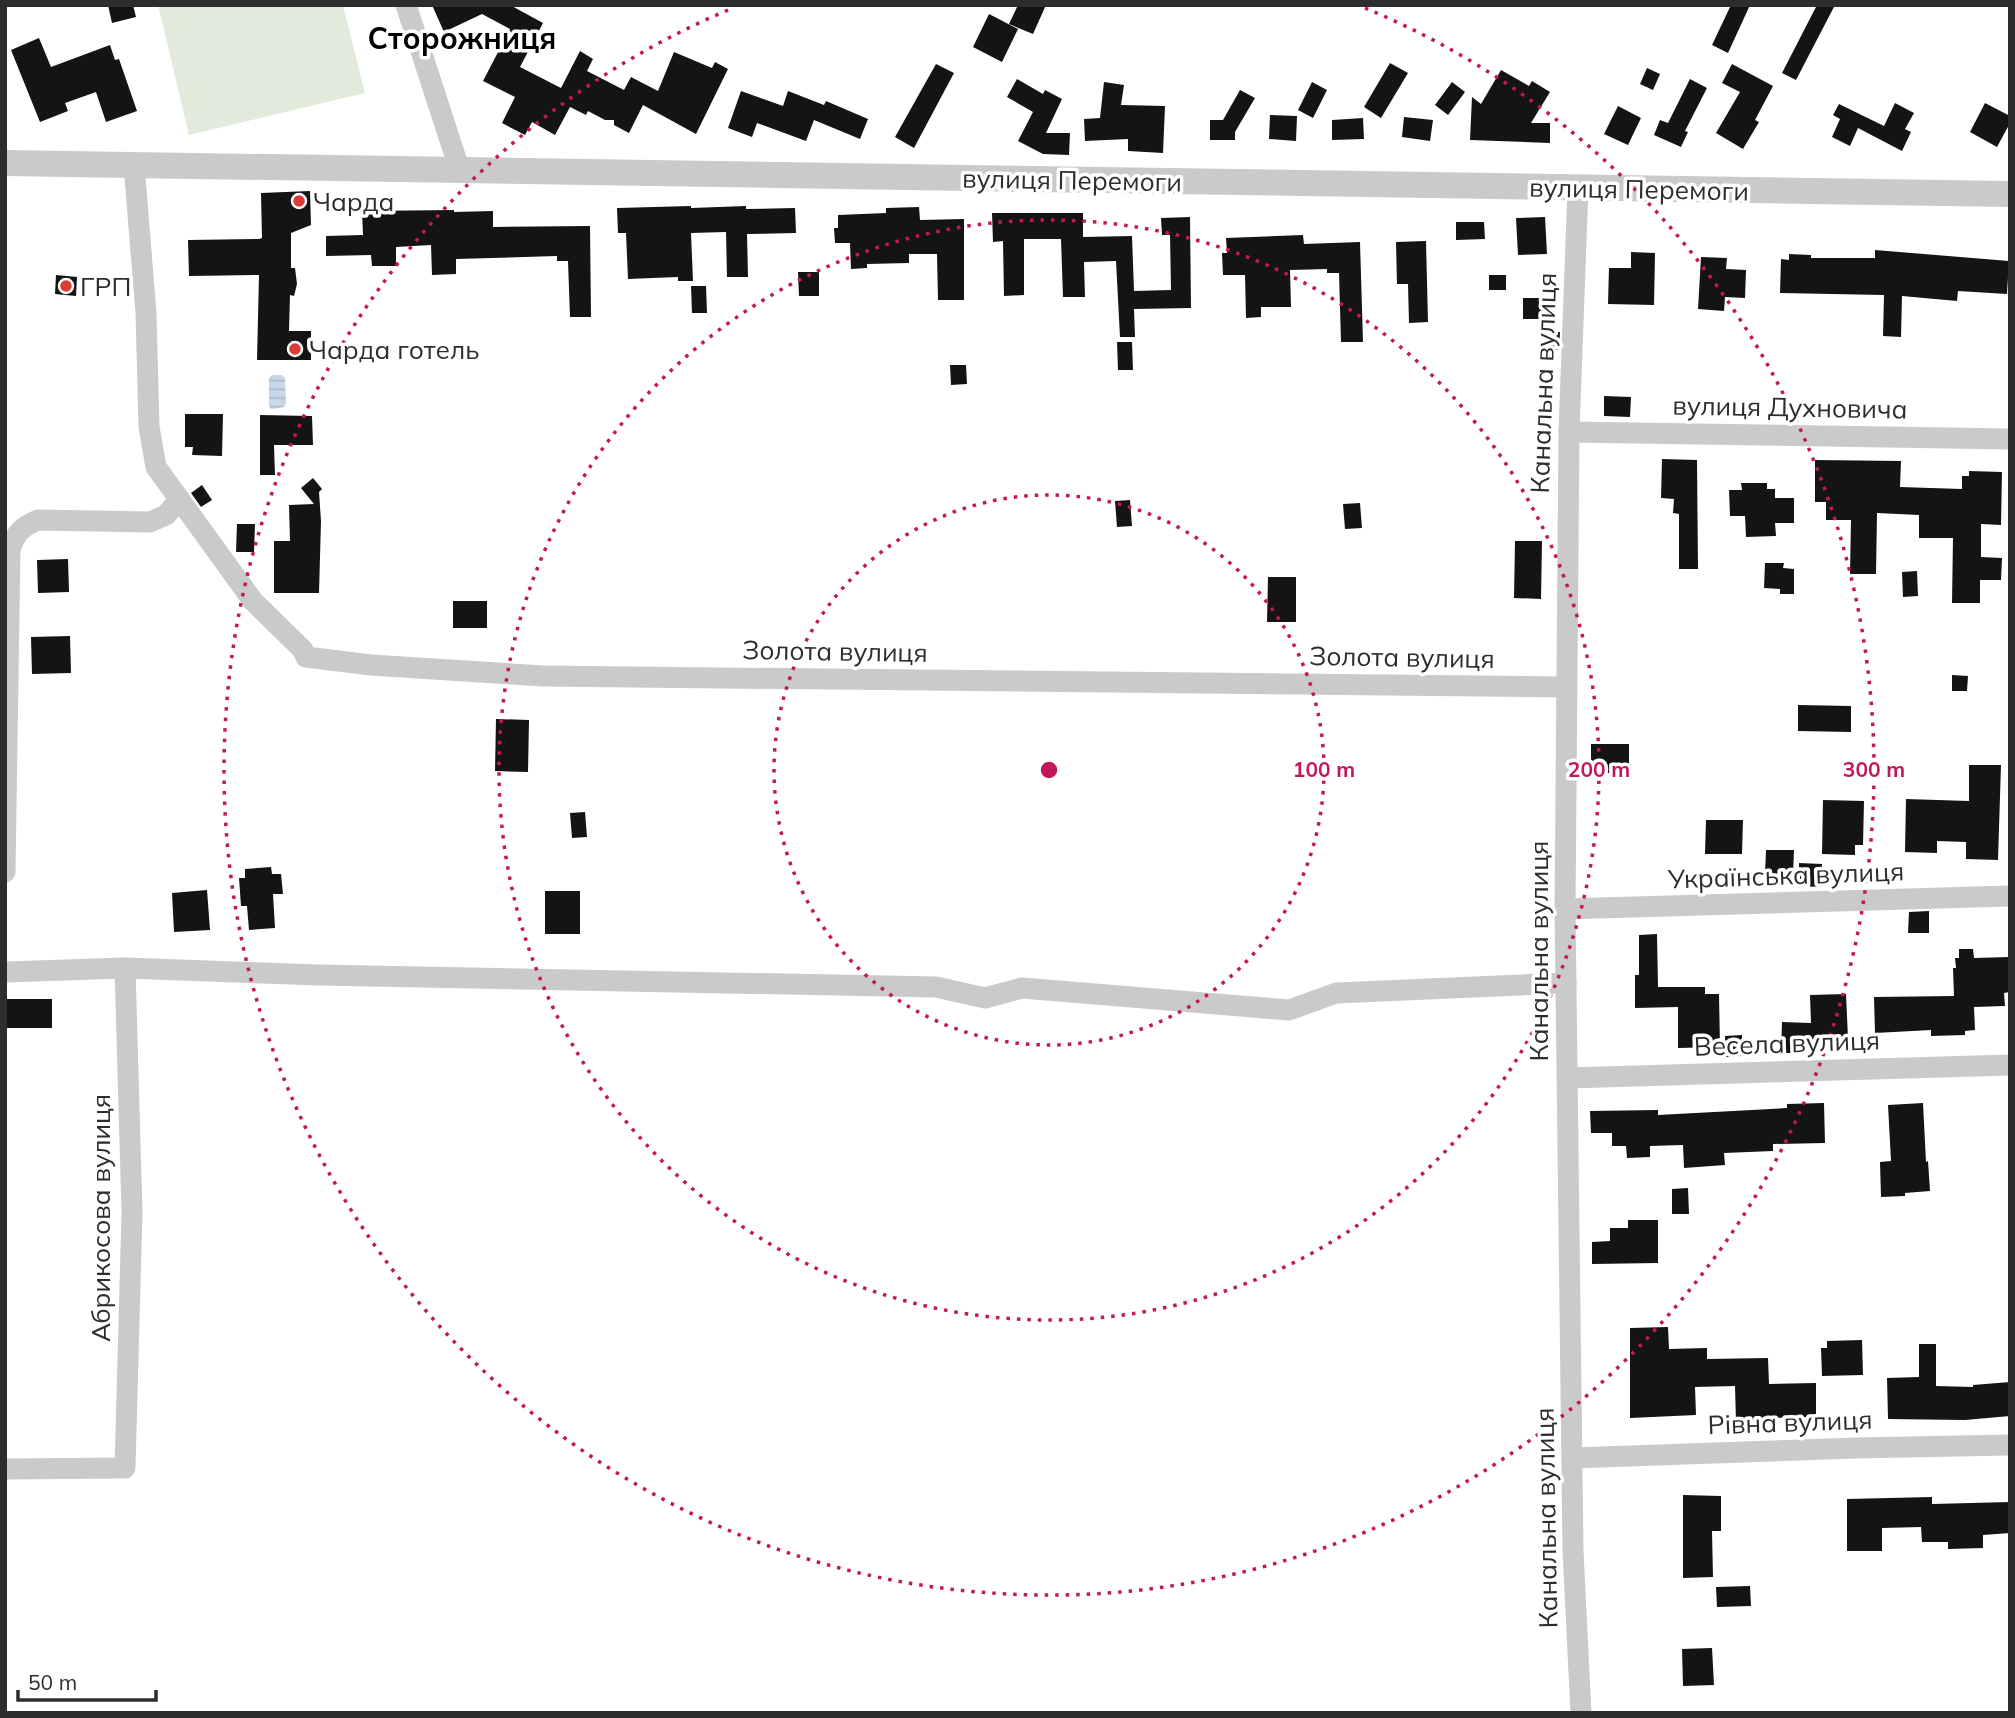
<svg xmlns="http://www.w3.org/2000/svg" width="2015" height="1718" viewBox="0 0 2015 1718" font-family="Mulish,sans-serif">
  <defs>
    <pattern id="water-rules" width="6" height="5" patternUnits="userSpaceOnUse" patternTransform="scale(1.75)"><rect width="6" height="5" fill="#c7d8e9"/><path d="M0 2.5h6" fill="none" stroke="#abbac8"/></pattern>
  </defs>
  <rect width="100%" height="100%" fill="#fff"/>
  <path fill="#e1eadb" d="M158,5H343L365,93L189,135Z"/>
  <path fill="url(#water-rules)" d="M272,375H282L285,378L286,404L284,407L271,409L269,406V378Z"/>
  <g fill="#141414">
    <path d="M108,5H133L136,17L112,23Z"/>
    <path d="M432,5H510L543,23L520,67L561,88L580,51L593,59L587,71L624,90L631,77L658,91L674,52L712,68L715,62L728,69L696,134L643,105L629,133L614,125V120H605L588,111L586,115L570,107L555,135L532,122L525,135L502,123L515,97L483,81L510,29L482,14L444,32Z"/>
    <path d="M1018,5H1046L1033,34L1009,24Z"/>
    <path d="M1731,5H1750L1728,53L1712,45Z"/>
    <path d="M1817,5H1835L1796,80L1782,73Z"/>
    <path d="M989,14L1018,29L1002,62L973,47Z"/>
    <path d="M39,38L51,67L110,45L115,60L119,59L137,111L106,122L96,92L65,103L68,111L40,122L11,50Z"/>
    <path d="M1390,63L1408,73L1381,118L1364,107Z"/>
    <path d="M936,64L954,73L914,148L895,137Z"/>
    <path d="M1732,64L1773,86L1755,120L1759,122L1743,149L1716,133L1740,92L1722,83Z"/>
    <path d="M1647,68L1660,74L1653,90L1640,84Z"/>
    <path d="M1501,70L1529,86L1532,81L1550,92L1531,123H1550V143L1470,140L1472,97L1481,104Z"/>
    <path d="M1017,79L1043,94L1045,90L1062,99L1046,133H1070L1069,155L1043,154L1018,141L1033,112L1007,97Z"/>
    <path d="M1690,79L1707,88L1685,131L1688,132L1681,147L1654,135L1660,120L1668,123Z"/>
    <path d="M1104,82L1124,85L1121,105L1165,106L1163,153L1128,151V139L1085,141L1084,119L1100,118Z"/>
    <path d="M1312,82L1327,90L1313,118L1298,110Z"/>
    <path d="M1452,82L1465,92L1448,115L1435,105Z"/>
    <path d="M1240,90L1255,98L1235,132V140H1210V120H1223Z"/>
    <path d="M741,91L783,106L788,91L824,105L826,101L868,119L860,139L814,120L806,141L757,123L752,137L728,128Z"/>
    <path d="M1895,103L1914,113L1905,129L1911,132L1902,151L1858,128L1850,146L1832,137L1840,119L1833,115L1839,104L1884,126Z"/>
    <path d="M1985,103L2010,116V123L1997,147L1970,132Z"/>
    <path d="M1618,106L1641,118L1628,145L1604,134Z"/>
    <path d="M1270,115L1297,116L1296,141L1269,139Z"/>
    <path d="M1404,117L1433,120L1430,141L1402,137Z"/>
    <path d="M1363,118L1364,139L1332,140V120Z"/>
    <path d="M310,191L311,225L291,233V268H295L297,284L294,296L290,295L289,331H311V360H257L259,275L189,276L188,240L259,239L262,238L261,193Z"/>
    <path d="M691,206V208L746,206V209L795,208L796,233L747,234L748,277H727L726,232L691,233L693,281H678V277L628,279L626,233H618L617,208Z"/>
    <path d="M919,207L920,220L964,219V300H938L937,254H909V263L867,264V268L851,269L850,243H835L834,228H838V215L886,213V208Z"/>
    <path d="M454,210V212L493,211V227L590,226L591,317H570L568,261H557V256L456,259V274L432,275L431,245L396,247V266H372L371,255L326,256V236L363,235L362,211Z"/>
    <path d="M992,213H1083V237L1132,236L1134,291L1171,290L1170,235H1162L1161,218L1190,217L1191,308L1134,309L1135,337H1120L1116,261L1084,262L1085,297H1063L1061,239H1024V295L1004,296L1003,241L993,242Z"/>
    <path d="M1545,217L1547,254L1518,255L1516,218Z"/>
    <path d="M1456,222H1484L1485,239L1456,240Z"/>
    <path d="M1303,235L1304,244L1360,242L1363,342H1341L1339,273H1327V269L1290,270L1291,307H1261V317L1246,318L1245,275H1223L1222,253H1227L1226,238Z"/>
    <path d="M1426,241L1428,322L1409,323L1408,284H1397L1396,242Z"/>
    <path d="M1875,250L2009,261L2007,294L1958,291L1957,301L1902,296L1901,337L1883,336L1884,295L1780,293L1781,259L1789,260V254L1811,255V258H1875Z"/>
    <path d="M1631,252L1655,253L1654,305L1608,304L1609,268H1631Z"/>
    <path d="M1701,257L1727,258L1726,269L1746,270L1745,298L1725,297L1724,311L1698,309Z"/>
    <path d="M798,272H819V296H799Z"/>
    <path d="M56,275L77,277L76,296L55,294Z"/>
    <rect x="1489" y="275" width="17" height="15"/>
    <path d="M691,286H706L707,313H692Z"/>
    <rect x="1523" y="298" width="25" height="21"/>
    <path d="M1544,332H1560L1559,350H1544Z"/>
    <path d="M1117,342H1132L1133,370H1118Z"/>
    <path d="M950,365H966L967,384L951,385Z"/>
    <path d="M1604,396L1631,397L1630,417L1604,416Z"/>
    <path d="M185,414H223L222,456L192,455L193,447H185Z"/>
    <path d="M260,415L312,416L313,445H274L275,475H260Z"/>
    <path d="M1662,459L1697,460L1698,569H1679V514L1673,513L1674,499L1661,498Z"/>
    <path d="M1815,460L1901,461L1900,487L1962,489V476H1969V471L2002,472L2001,525L1981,524V557L2002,558L2001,580H1980V603H1952L1953,538H1919V515L1877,513L1876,574H1850L1851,520H1826V502H1815Z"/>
    <path d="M313,478L322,489L319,492L321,521L319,593H274V541H290L289,505L314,504L301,488Z"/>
    <path d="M1741,483H1767V489H1775V498H1794V523H1775L1776,536L1746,537L1745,516H1730L1729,490H1742Z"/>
    <path d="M202,485L212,500L201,507L191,493Z"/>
    <path d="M1130,500L1132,526L1117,527L1115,501Z"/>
    <path d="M1360,503L1362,528L1345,529L1343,504Z"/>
    <path d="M237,524H255L254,552H236Z"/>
    <path d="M1515,541H1542L1541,599L1514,598Z"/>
    <path d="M68,559L69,592L38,593L37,560Z"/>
    <path d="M1765,563H1784L1783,568L1794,569V594H1780V589L1764,588Z"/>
    <path d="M1917,571L1918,596L1903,597L1902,572Z"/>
    <path d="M1268,577H1296V622H1267Z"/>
    <rect x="453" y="601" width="34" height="27"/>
    <path d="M70,636L71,673L32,674L31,637Z"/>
    <path d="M1952,675L1968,676L1967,691H1952Z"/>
    <path d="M1798,705L1851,706V732L1798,731Z"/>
    <path d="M496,719L529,720L528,772L495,771Z"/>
    <rect x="1591" y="744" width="38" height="29"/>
    <path d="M1969,765H2001L1998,860L1966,859V842L1937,841V853L1905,852L1906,799L1969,801Z"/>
    <path d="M1823,800L1864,801L1863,845H1855V855L1822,854Z"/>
    <path d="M585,812L587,837L572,838L570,813Z"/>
    <path d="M1706,820H1743L1742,854H1705Z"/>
    <path d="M1766,850H1794L1793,875L1765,874Z"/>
    <path d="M1799,863L1822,864V887L1799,886Z"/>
    <path d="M271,867L272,874H281L283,894H273L275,928L249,930L247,906H241L239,878H245V869Z"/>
    <path d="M207,890L210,930L174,932L172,893Z"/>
    <rect x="545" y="891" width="35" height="43"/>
    <path d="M1929,911V933H1908L1909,912Z"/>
    <path d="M1657,934L1658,987H1705V994H1719L1720,1047L1678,1048V1007L1635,1008V975H1639V935Z"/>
    <path d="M1959,949H1973L1974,958L2010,957V992L2004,993L2005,1006L1974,1007L1975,1030L1965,1031V1035L1931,1036V1030L1875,1033L1874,997L1954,996L1953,968H1956L1955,958H1959Z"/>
    <path d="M1846,994L1848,1038L1801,1040V1053H1781L1782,1022L1811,1023L1810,995Z"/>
    <rect x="5" y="999" width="47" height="29"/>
    <path d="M1742,1035V1056L1726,1057L1725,1036Z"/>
    <path d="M1824,1103L1825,1143L1773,1144V1151L1724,1153L1725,1165L1684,1168L1683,1145L1650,1146V1157L1627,1158L1626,1146H1612V1133H1591L1590,1111L1658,1110V1115L1787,1108V1104Z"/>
    <path d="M1923,1103L1926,1162L1928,1161L1930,1191L1905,1193V1196L1881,1197L1880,1162L1891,1161L1888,1105Z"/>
    <path d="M1688,1188L1689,1214H1672V1189Z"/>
    <path d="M1628,1220H1658V1263L1592,1264V1242L1610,1241V1228H1628Z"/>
    <path d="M1668,1327L1669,1349L1707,1348V1359L1768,1358L1769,1384L1816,1383V1417L1770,1418V1421L1736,1422L1735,1386L1695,1387L1696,1415L1630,1418V1328Z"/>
    <path d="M1862,1340L1863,1375L1822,1376L1821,1348H1827V1341Z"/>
    <path d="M1919,1344H1936V1386L1973,1387V1385L2010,1382V1416L1965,1420L1888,1419L1887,1378L1919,1377Z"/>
    <path d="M1683,1495L1721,1496V1531H1712L1713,1577L1683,1578Z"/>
    <path d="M1932,1497V1504L2010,1502V1533L1983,1535V1548L1948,1549V1542H1922L1921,1527L1882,1528V1551H1847V1499Z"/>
    <path d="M1750,1586L1751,1606L1717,1607L1716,1587Z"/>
    <path d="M1712,1648L1714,1685L1683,1686L1682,1649Z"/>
  </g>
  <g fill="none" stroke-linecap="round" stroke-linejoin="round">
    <g stroke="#cacaca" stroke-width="21">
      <path d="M406,5L460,171"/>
      <path d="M134,165L146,313L149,427L156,467L253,601L303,650L306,657L371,665L543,676L1566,687"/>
      <path d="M1578,188L1569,432L1565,909L1573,1551L1581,1713"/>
      <path d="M1569,432L2010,439"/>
      <path d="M5,872L10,549C16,533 21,527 38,520L150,522L166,515L179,500"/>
      <path d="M1565,909L2010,896"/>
      <path d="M5,972L125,968L319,975L936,987L985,998L1022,988L1289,1010L1336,993L1566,983"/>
      <path d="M1567,1078L2010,1065"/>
      <path d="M1572,1458L1856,1448L2010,1445"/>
      <path d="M5,1469L125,1468L132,1212L125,968"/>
    </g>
    <path stroke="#cacaca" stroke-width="26" d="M5,163L2010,194"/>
  </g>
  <g fill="none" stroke="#c2185b" stroke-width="3.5" stroke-dasharray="3.5 7">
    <circle cx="1049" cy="770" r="275"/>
    <circle cx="1049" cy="770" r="550"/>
    <path d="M1365 8A825 825 0 1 1 733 8"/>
  </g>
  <g fill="#dd3c35" stroke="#fff" stroke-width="2.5">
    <circle cx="299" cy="201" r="7"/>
    <circle cx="66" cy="286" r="7"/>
    <circle cx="295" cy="349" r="7"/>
  </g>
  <g text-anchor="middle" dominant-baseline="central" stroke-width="7" stroke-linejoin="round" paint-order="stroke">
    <g font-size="26" fill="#2d2d2d" stroke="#fff">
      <text transform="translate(1072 180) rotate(1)">вулиця Перемоги</text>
      <text transform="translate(1639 189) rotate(1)">вулиця Перемоги</text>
      <text transform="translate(1543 383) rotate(-88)">Канальна вулиця</text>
      <text transform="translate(1790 407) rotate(1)">вулиця Духновича</text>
      <text transform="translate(835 651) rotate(1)">Золота вулиця</text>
      <text transform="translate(1402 657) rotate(1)">Золота вулиця</text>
      <text transform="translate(1786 875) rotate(-2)">Українська вулиця</text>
      <text transform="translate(1538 951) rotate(-90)">Канальна вулиця</text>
      <text transform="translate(1787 1043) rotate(-2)">Весела вулиця</text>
      <text transform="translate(100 1218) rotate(-90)">Абрикосова вулиця</text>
      <text transform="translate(1790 1422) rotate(-2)">Рівна вулиця</text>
      <text transform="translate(1546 1518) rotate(-91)">Канальна вулиця</text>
    </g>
    <g font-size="26" fill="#2d2d2d" stroke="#fff" text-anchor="start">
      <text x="313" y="201">Чарда</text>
      <text x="80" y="286">ГРП</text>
      <text x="309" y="349">Чарда готель</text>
    </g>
    <g font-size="30" font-weight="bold" fill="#000" stroke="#fff">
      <text x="462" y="38">Сторожниця</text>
    </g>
  </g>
  <circle cx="1049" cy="770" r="10" fill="#c2185b" stroke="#fff" stroke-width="3.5"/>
  <g font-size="21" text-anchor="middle" font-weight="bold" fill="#c2185b" stroke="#fff" stroke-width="7" stroke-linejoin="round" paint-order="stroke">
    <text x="1324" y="777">100 m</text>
    <text x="1599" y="777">200 m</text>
    <text x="1874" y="777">300 m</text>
  </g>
  <rect width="2015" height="1718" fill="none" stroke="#2d2d2d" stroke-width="14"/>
  <path d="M18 1690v10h138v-10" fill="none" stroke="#2d2d2d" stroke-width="3.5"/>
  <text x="28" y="1690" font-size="21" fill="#2d2d2d" stroke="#ffffff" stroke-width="5" paint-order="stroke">50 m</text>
</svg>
